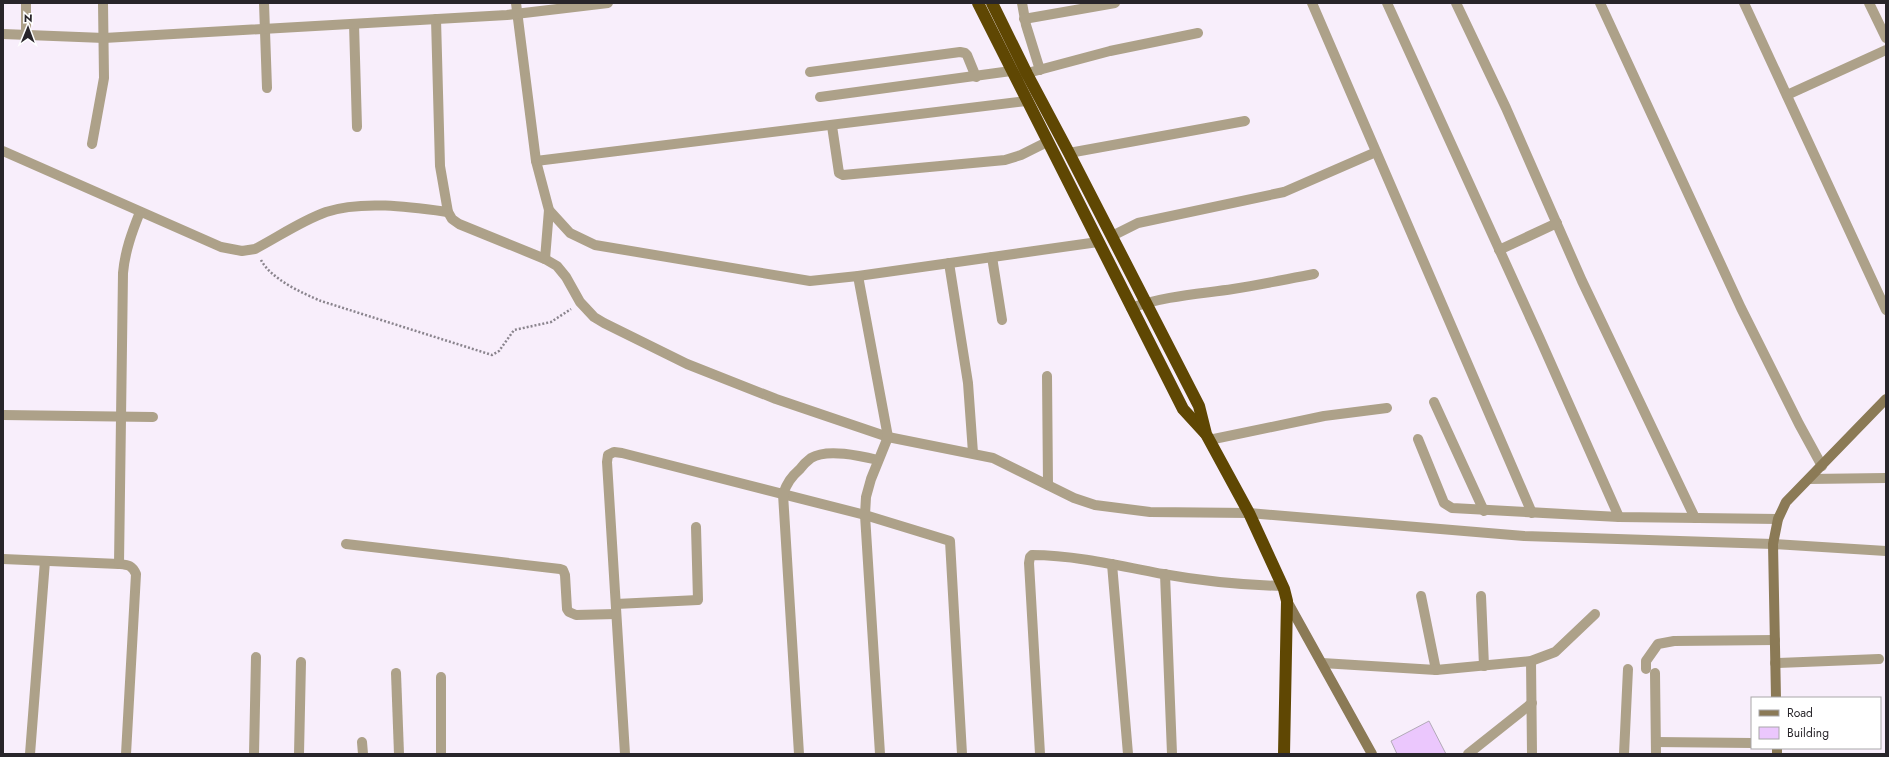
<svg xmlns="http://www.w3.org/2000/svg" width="1889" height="757" viewBox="0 0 1889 757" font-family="Jost,sans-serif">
  <rect width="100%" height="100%" fill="#f8eefb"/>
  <path fill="#ebc7fd" stroke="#b2aab7" d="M1429,721L1446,754H1397L1391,741Z"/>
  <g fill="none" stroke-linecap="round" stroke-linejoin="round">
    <path stroke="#8a848d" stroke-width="2.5" stroke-dasharray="2 2" stroke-linecap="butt" d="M261,260C271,279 302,293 321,301L492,355L499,351L514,330L551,322L571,309"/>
    <g stroke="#ada189" stroke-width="10">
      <path d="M1047,376L1048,485"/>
      <path d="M346,544L560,569L563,570L565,575L567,609L569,612L576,615L616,614"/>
      <path d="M1775,663L1879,659"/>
      <path d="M362,742L363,754"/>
      <path d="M254,754L256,657"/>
    </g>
    <g stroke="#ada189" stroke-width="10">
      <path d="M264,3L267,88"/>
      <path d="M516,3L536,161L549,210L570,233L595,245L810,281L858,276L1098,242"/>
      <path d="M1022,3L1026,25L1040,70"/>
      <path d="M1312,3L1532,513"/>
      <path d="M1387,3L1540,339L1619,517"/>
      <path d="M1456,3L1506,108L1582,281L1695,518"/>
      <path d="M1600,3L1741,308L1799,424L1822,466"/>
      <path d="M1744,3L1886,310"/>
      <path d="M1869,3L1886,38"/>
      <path d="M436,19L440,166L448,212L452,219L459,224L545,259L557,266L566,277L580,302L594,317L604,323L687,364L776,399L888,437L993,458L1074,498L1095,505L1150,512L1249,513L1524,536L1773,544L1886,551"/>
      <path d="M1024,19L1115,3"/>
      <path d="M354,24L357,127"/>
      <path d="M3,34L104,38L507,15L608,3"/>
      <path d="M26,35V3"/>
      <path d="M810,72L960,52L965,53L967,55L976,77"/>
      <path d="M1020,75L1110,51L1198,33"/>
      <path d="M1787,95L1886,50"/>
      <path d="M820,97L1011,71"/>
      <path d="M832,126L839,173L843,175L1005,160L1021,155L1047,142"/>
      <path d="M92,144L104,78L103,3"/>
      <path d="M3,151L221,247L242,251L255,249C278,237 301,221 326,212C362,200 411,207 448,212"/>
      <path d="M1069,153L1245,121"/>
      <path d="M536,161L1026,101"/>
      <path d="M1112,236L1138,223L1284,192L1376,152"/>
      <path d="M1499,250L1557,223"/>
      <path d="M992,257L1002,320"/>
      <path d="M545,259L549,210"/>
      <path d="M949,263L968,383L973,453"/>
      <path d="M858,276L888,437L871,479L866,497L865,515L880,754"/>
      <path d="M1131,308C1164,296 1199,294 1233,289C1260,285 1287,279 1314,274"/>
      <path d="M1434,402L1484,511"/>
      <path d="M3,415L153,417"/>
      <path d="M1418,439L1444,503L1452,508L1619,517L1778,519"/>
      <path d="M1209,440L1324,416L1387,408"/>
      <path d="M1809,479L1886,478"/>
      <path d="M3,559L119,564C128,565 132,565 136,574L126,754"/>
      <path d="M119,564L123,273C125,251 132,232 140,212"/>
      <path d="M1112,564L1128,754"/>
      <path d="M1165,574L1172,754"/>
      <path d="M1421,596L1436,670"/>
      <path d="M1481,596L1484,666"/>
      <path d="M616,604L698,600L696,527"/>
      <path d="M1531,661L1532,754"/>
      <path d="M1322,663L1436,670L1531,661L1555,652L1595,614"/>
      <path d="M1646,669V661L1658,644L1674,641L1775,640"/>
      <path d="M396,673L399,754"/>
      <path d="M1655,673L1656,754"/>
      <path d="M441,677V754"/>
      <path d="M1656,742L1752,743"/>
      <path d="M30,754L45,561"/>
      <path d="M299,754L301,662"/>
      <path d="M625,754L607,462L608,455L614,452L622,453L865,515L950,541L962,754"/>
      <path d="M799,754L783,494C787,483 791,477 800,469C803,465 807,461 811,458C827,448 861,456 878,460"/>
      <path d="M1040,754L1029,563L1030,557L1032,555C1074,555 1121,566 1163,574C1202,581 1242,585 1282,586"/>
      <path d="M1468,754L1532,703"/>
      <path d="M1624,754L1628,669"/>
    </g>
    <g stroke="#8b7a56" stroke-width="10">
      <path d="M1287,601L1372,754"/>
      <path d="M1776,698L1773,544L1778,519L1786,502L1886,399"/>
      <path d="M1777,748V754"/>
    </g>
    <g stroke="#5f4703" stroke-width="12">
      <path d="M978,3L1183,409L1205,433"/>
      <path d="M992,3L1027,74L1069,153L1199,406L1206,434L1249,513L1284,589L1287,601L1284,754"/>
    </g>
  </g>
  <rect width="1889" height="757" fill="none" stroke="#28252a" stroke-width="8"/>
  <rect x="1751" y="697" width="130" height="52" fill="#ffffff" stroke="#a9a8aa"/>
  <rect x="1759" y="710" width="20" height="6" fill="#8b7a56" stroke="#a9a8aa"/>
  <text x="1787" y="717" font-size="12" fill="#28252a">Road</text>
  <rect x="1759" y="727" width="20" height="12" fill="#ebc7fd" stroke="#a9a8aa"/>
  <text x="1787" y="737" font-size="12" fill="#28252a">Building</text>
  <g transform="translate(28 28) rotate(1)" stroke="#ffffff" stroke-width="3" paint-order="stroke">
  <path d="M0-3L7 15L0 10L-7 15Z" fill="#28252a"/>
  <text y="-6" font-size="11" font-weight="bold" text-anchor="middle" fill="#28252a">N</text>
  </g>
</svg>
